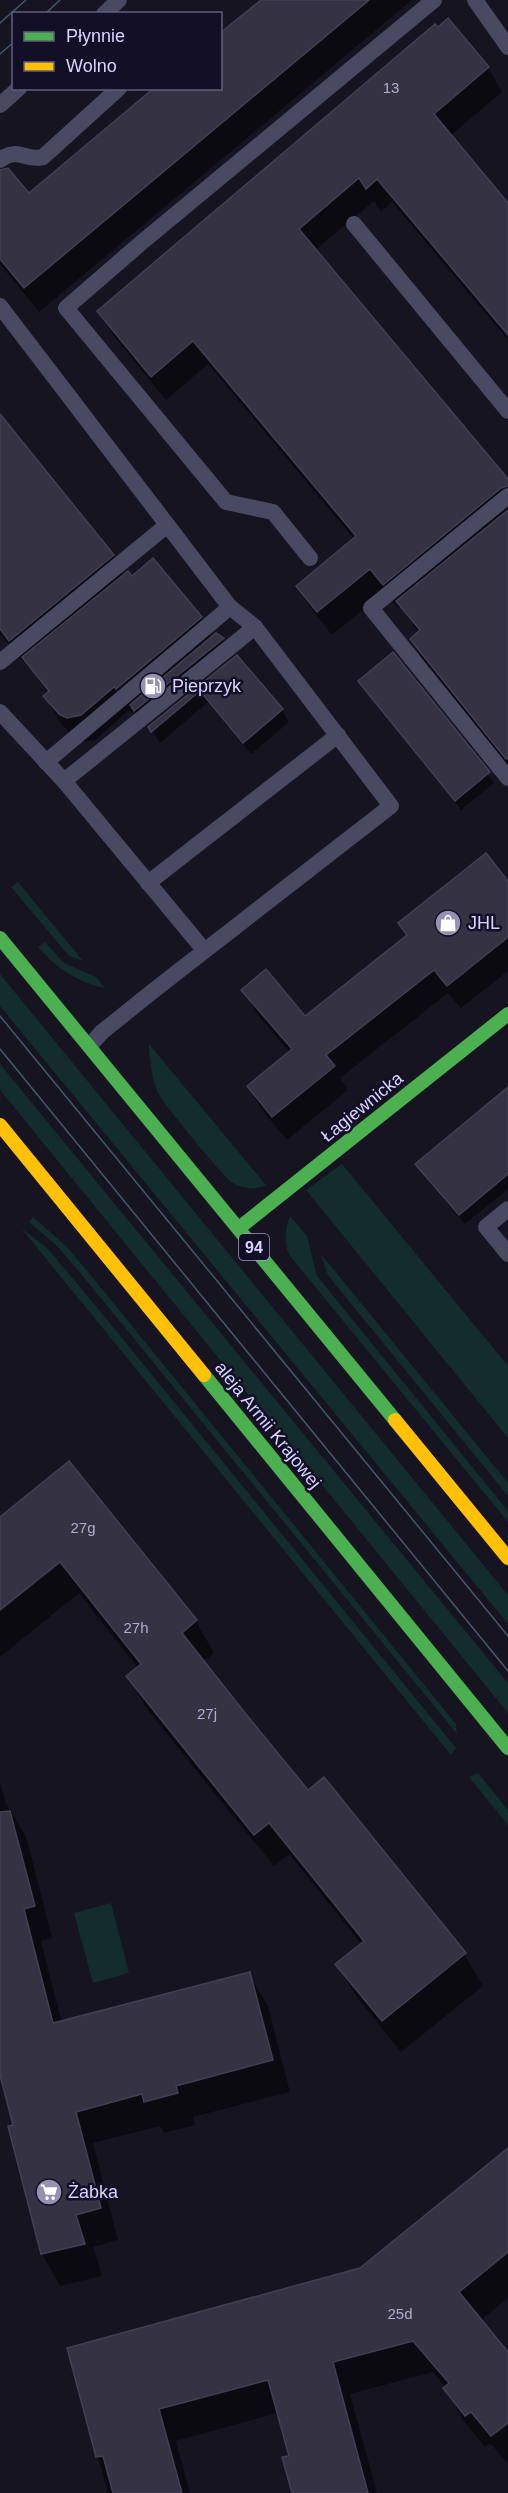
<svg xmlns="http://www.w3.org/2000/svg" width="508" height="2493" viewBox="0 0 508 2493" font-family="Arial,sans-serif">
  <rect width="100%" height="100%" fill="#161421"/>
  <g fill="#132c2d">
    <path d="M18,882L83,961L69,956L11,887Z"/>
    <path d="M45,942L64,963L96,977L105,988C78,983 55,967 38,947Z"/>
    <path d="M0,974L508,1595V1624L0,1006Z"/>
    <path d="M149,1044L266,1185C255,1191 242,1189 231,1182C222,1175 163,1104 158,1093C152,1078 149,1060 149,1044Z"/>
    <path d="M0,1064L508,1683V1713L0,1090Z"/>
    <path d="M342,1164L508,1366V1438L306,1190Z"/>
    <path d="M290,1216L307,1236L317,1276L508,1511V1522L290,1256C283,1244 285,1228 290,1216Z"/>
    <path d="M33,1217L67,1247L84,1267L456,1724L457,1734L82,1275L57,1246L29,1222Z"/>
    <path d="M21,1228L47,1248L95,1305L456,1748L451,1755Z"/>
    <path d="M321,1254L508,1483V1496L331,1279L327,1273Z"/>
    <path d="M478,1773L508,1810V1825L469,1777Z"/>
    <path d="M111,1903L129,1973L93,1983L74,1913Z"/>
  </g>
  <g fill="#0007">
    <path d="M263,0H412L39,312L0,264V180L29,195L220,88Z"/>
    <path d="M488,67L502,92L450,136L508,206V340L392,202L381,212L374,201L315,250L508,481V766L425,664L411,639L419,634L401,606L398,608L385,592L332,635L312,610L298,586L354,539L208,364L166,400L113,335L99,311Z"/>
    <path d="M0,417L113,556L124,576L201,618L212,638L220,636L229,649L137,716L134,710L131,713L129,710L95,740L83,742L76,740L59,721L45,696L48,694L26,660L23,662L0,634Z"/>
    <path d="M393,655L494,783L461,810L360,682Z"/>
    <path d="M237,657L282,710L289,722L251,754L208,702L160,743L150,727Z"/>
    <path d="M508,884V971L461,1008L448,993L340,1078L348,1090L287,1140L262,1110L248,1086L290,1053L257,1014L243,991L305,1018L408,937L400,924Z"/>
    <path d="M508,1089V1189L465,1224L422,1174L417,1164Z"/>
    <path d="M69,1464L196,1621L214,1653L203,1662L308,1792L464,1954L483,1986L401,2052L356,1996L337,1964L362,1945L289,1854L274,1866L211,1789L146,1708L128,1676L138,1668L79,1593L0,1657V1519Z"/>
    <path d="M0,1782L6,1804L26,1836L52,1938L41,1941L62,2023L249,1974L268,2006L290,2092L193,2117L195,2125L164,2133L160,2126L93,2143L118,2240L93,2247L102,2276L60,2286L42,2254L9,2127L15,2126L0,2069Z"/>
    <path d="M508,2150V2298L481,2320L508,2354V2464L490,2443L485,2447L463,2420L446,2388L433,2372L350,2394L377,2493H294L290,2457L278,2413L176,2441L190,2493H108L69,2349L361,2269Z"/>
  </g>
  <g fill="#343243" stroke="#433f54" stroke-width="1.5">
    <path d="M261,0H369L24,288L0,259V170L8,168L29,193L154,88H220V33Z"/>
    <path d="M448,18L489,67L434,114L508,203V335L377,179L366,189L359,178L299,229L508,479V486L501,488L383,585L370,569L317,612L296,586L356,536L193,341L151,377L97,311L435,24L438,27Z"/>
    <path d="M0,414L114,555L9,641L0,629Z"/>
    <path d="M508,510V758L506,759L410,639L420,630L396,601Z"/>
    <path d="M153,558L202,617L116,689L114,687L81,715L67,718L60,715L43,696L49,691L22,657L128,571L132,576Z"/>
    <path d="M216,633L224,638L134,711L130,705Z"/>
    <path d="M393,652L490,772L455,801L358,681Z"/>
    <path d="M237,655L283,709L243,743L200,691L151,732L148,727Z"/>
    <path d="M486,853L508,881V937L447,986L434,970L326,1055L335,1066L272,1117L247,1086L292,1049L241,990L266,969L305,1016L407,935L398,923Z"/>
    <path d="M508,1087V1174L459,1215L415,1164Z"/>
    <path d="M69,1461L197,1620L182,1633L245,1713L308,1790L324,1777L466,1953L382,2021L335,1964L364,1941L269,1823L254,1835L191,1757L126,1676L141,1664L60,1562L0,1610V1517Z"/>
    <path d="M10,1811L35,1906L24,1909L53,2023L250,1972L273,2060L176,2086L178,2093L144,2102L142,2094L76,2112L101,2208L76,2215L85,2244L41,2254L8,2126L13,2125L0,2075V1812Z"/>
    <path d="M508,2148V2252L459,2292L508,2352V2423L491,2436L471,2412L465,2416L443,2388L449,2383L413,2341L333,2362L368,2493H292L282,2457L289,2456L268,2380L159,2409L182,2493H113L103,2456L96,2457L67,2348L360,2268Z"/>
  </g>
  <g fill="none" stroke-linecap="round" stroke-linejoin="round">
    <g stroke="#4a4962" stroke-width="16">
      <path d="M475,0L508,47"/>
      <path d="M104,14L119,0"/>
      <path d="M0,105L19,88"/>
      <path d="M0,160C17,146 27,162 43,157L119,88"/>
      <path d="M354,224L508,411"/>
      <path d="M0,306L230,607L255,627L391,806L153,991L102,1032L90,1045"/>
      <path d="M508,496L371,608L508,778"/>
      <path d="M310,558L273,512L226,502L66,308L141,243L434,0"/>
      <path d="M0,662L166,526"/>
      <path d="M0,712L64,781L204,950"/>
      <path d="M46,762L230,607"/>
      <path d="M64,781L255,627"/>
      <path d="M148,883L338,735"/>
      <path d="M508,1209L486,1227L508,1254"/>
    </g>
    <g stroke="#4caf50" stroke-width="14">
      <path d="M0,938L395,1420"/>
      <path d="M239,1228L508,1014"/>
      <path d="M204,1375L508,1748"/>
    </g>
    <g stroke="#ffc107" stroke-width="14">
      <path d="M0,1125L204,1375"/>
      <path d="M395,1420L508,1558"/>
    </g>
    <g stroke="#43596b" stroke-width="1.5">
      <path d="M45,14L60,0"/>
      <path d="M0,23L26,0"/>
      <path d="M0,54L14,42"/>
      <path d="M0,1016L508,1636"/>
      <path d="M0,1049L508,1671"/>
    </g>
  </g>
  <defs>
    <symbol id="fuel-disc" viewBox="-11 -11 22 22"><circle r="9.5" fill="#9591b1" stroke="#130f26"/><path d="M-5.5-6h7V0h2V4h1.3V-2.5L3-4.5l.8-.8L6-3V5H2.5V1h-1V6h-7ZM-4.2-4.7v3.2H.2V-4.7Z" fill="#fff"/></symbol>
    <symbol id="shop-disc" viewBox="-11 -11 22 22"><circle r="9.5" fill="#9591b1" stroke="#130f26"/><path d="M-5-2.5h2.3a2.7 3.5 0 0 1 5.4 0H5L5.5 6h-11ZM-1.5-2.5h3a1.5 2.3 0 0 0-3 0Z" fill="#fff"/></symbol>
    <symbol id="supermarket-disc" viewBox="-11 -11 22 22"><circle r="9.5" fill="#9591b1" stroke="#130f26"/><path d="M-6-5.5h2.5l.6 2H6L4.5 2H-2.5L-4.4-4H-6ZM-1.5 3.2a1.3 1.3 0 1 0 .1 0ZM3 3.2a1.3 1.3 0 1 0 .1 0Z" fill="#fff"/></symbol>
  </defs>
  <g fill-rule="evenodd">
    <use href="#fuel-disc" x="138" y="671" width="30" height="30"/>
    <use href="#shop-disc" x="433" y="908" width="30" height="30"/>
    <use href="#supermarket-disc" x="34" y="2177" width="30" height="30"/>
  </g>
  <g text-anchor="middle" dominant-baseline="central" stroke-width="5" stroke-linejoin="round" paint-order="stroke">
    <g font-size="15" fill="#b0acd0">
      <text x="391" y="87">13</text>
      <text x="83" y="1527">27g</text>
      <text x="136" y="1627">27h</text>
      <text x="207" y="1713">27j</text>
      <text x="400" y="2313">25d</text>
    </g>
    <rect fill="#130f26" stroke="#9e99be" stroke-width="1.5" x="239" y="1234" width="30" height="26" rx="4.5"/>
    <g font-size="16" font-weight="bold" fill="#d9d4ff">
      <text x="254" y="1247">94</text>
    </g>
    <g font-size="18" fill="#d9d4ff" stroke="#130f26" text-anchor="start">
      <text x="172" y="686">Pieprzyk</text>
      <text x="468" y="923">JHL</text>
      <text x="68" y="2192">Żabka</text>
    </g>
    <g font-size="18" fill="#d9d4ff" stroke="#130f26">
      <text transform="translate(362 1107) rotate(-39)">Łagiewnicka</text>
      <text transform="translate(268 1425) rotate(51)">aleja Armii Krajowej</text>
    </g>
  </g>
  <rect x="12" y="12" width="210" height="78" fill="#130f26" stroke="#625e7d" stroke-width="1.5"/>
  <rect x="24" y="32" width="30" height="9" fill="#4caf50" stroke="#625e7d" stroke-width="1.5"/>
  <text x="66" y="42" font-size="18" fill="#d9d4ff">Płynnie</text>
  <rect x="24" y="62" width="30" height="9" fill="#ffc107" stroke="#625e7d" stroke-width="1.5"/>
  <text x="66" y="72" font-size="18" fill="#d9d4ff">Wolno</text>
</svg>
